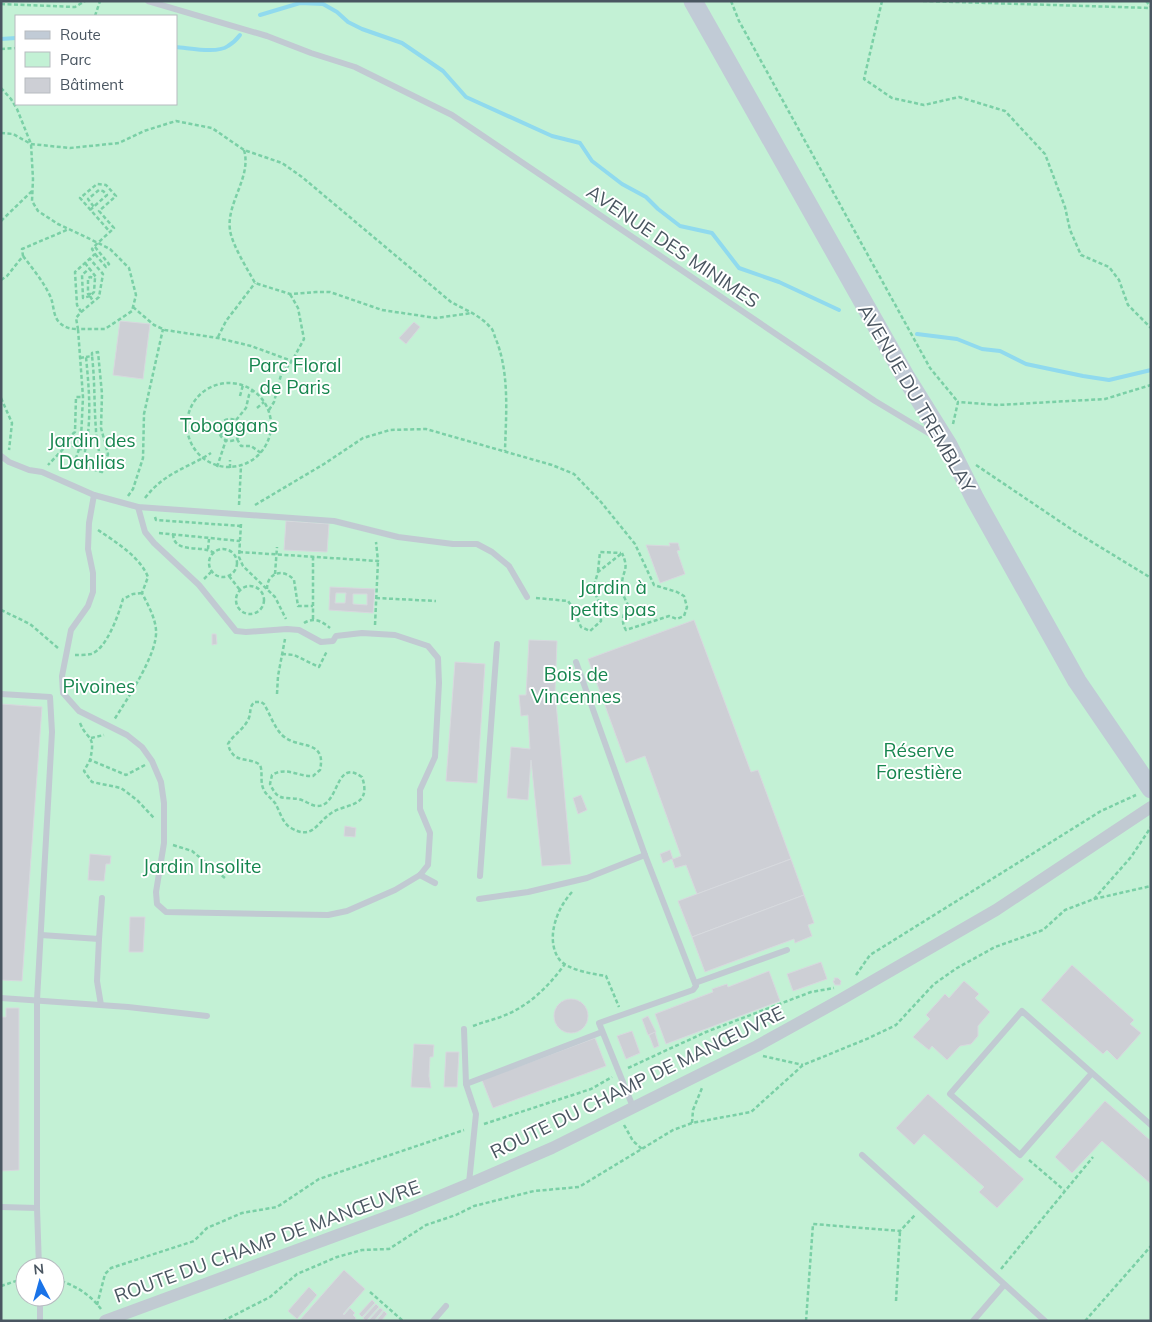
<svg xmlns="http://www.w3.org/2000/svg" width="1152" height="1322" viewBox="0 0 1152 1322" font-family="Mulish,sans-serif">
  <rect width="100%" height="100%" fill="#f5f3f3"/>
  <path fill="#c3f1d5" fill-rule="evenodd" d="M1,1H1151V1321H1ZM16,16H176V104H16ZM25,1267H55V1297H25Z"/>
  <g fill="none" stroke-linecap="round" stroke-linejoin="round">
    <g stroke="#90daee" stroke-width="4">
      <path d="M260,15L300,3L323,4L337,12L348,22L362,29L402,43L443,71L466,97L552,136L580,143L592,161L622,184L646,197L658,209L680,226L712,233L739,268L779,282L839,310"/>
      <path d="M1,39L16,38"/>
      <path d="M176,47C190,48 217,54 228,46C233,43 237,39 240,35"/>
      <path d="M917,334L957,339L982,349L1000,351L1026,364L1083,376L1109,380L1151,370"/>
    </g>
  </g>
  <g fill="#cdcfd5" stroke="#d7d9de" fill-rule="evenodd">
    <path d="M120,321L150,324L143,379L113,375Z"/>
    <path d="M414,322L420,327L406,344L399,338Z"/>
    <path d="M286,521L329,524L327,552L284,550Z"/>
    <path d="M669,543H678L680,550L677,551L685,574L660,583L646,545L670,546Z"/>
    <path d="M330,587L375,589L373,613L329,610ZM336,593H346L345,603H335ZM353,594H367V605L353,604Z"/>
    <path d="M694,620L751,772L758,770L791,859L697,894L686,865L675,868L672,859L663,863L660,854L670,850L673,859L681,856L645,756L626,763L588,659Z"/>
    <path d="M212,634H216L217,644L212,645Z"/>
    <path d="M529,640L557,641L555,692L571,864L542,866L531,760L528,800L507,798L511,747L530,749L528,715L521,716L519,695H526Z"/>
    <path d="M455,662L485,664L477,783L446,781Z"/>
    <path d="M1,704L42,707L22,981L1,980Z"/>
    <path d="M581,795L587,810L578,814L573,798Z"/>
    <path d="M345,826L356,828L355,837L344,836Z"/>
    <path d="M90,854L111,856L110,864H106L104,881L88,880Z"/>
    <path d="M791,859L804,895L692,937L678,901Z"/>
    <path d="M804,895L814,923L808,925L812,936L795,943L794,939L705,972L692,937Z"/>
    <path d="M130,917H145L143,952H129Z"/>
    <path d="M821,962L827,979L793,991L787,974Z"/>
    <path d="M1072,965L1134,1020L1130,1024L1141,1033L1117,1060L1107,1050L1103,1054L1041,1000Z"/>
    <path d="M769,971L780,1001L666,1044L655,1014L713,992L712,989L727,984L728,987Z"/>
    <path d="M834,978H838L841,981L840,985H835L833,981L835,980Z"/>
    <path d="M964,981L979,994L975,998L990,1012L978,1026V1036L971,1044L960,1046L947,1060L932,1046L929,1050L913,1037L930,1019L926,1015L945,994L949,998Z"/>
    <circle cx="571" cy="1016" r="17"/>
    <path d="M6,1008H19V1170L1,1171V1017H6Z"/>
    <path d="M648,1016L656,1032L648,1035L642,1019Z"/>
    <path d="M632,1031L640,1053L626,1059L617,1036Z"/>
    <path d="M655,1032L659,1046L654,1048L649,1035Z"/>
    <path d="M595,1038L606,1066L493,1108L482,1080Z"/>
    <path d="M414,1044L434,1045L433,1057H430L429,1076L431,1088L411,1087Z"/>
    <path d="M446,1052H459L457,1087H444Z"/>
    <path d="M928,1094L1024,1179L997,1208L979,1192L984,1187L924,1134L914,1145L896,1128Z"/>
    <path d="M1105,1101L1151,1141V1184L1102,1141L1072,1173L1055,1157Z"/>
    <path d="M344,1270L365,1289L343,1314L344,1315L350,1308L355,1313L353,1315L356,1318L354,1321H299Z"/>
    <path d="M309,1287L317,1295L297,1319L288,1311Z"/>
    <path d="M372,1300L375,1303L362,1317L359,1314Z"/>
    <path d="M376,1304L379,1307L366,1321L363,1318Z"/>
    <path d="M380,1308L383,1310L374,1321H368Z"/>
    <path d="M384,1311L387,1314L381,1321H376Z"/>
  </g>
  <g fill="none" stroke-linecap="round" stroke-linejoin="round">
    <g stroke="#7ad0a6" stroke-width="2.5" stroke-dasharray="4 2.5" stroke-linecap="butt">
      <path d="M731,1L739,21L908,328L930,368L958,402"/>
      <path d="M882,1L864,79L892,98L924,105L959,97L1005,111L1045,154L1065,207L1070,230L1081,255L1109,267L1119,280L1128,305L1151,328"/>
      <path d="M923,1L1151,8"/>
      <path d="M1146,1L1151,7"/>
      <path d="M1,4L75,7L85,1"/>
      <path d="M95,16L100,1"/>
      <path d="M1,49L16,48"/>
      <path d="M1,88L11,99L17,109L31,144L33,179L32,201L38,211L58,224L92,240L110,249L129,268L136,295L132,311L105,329H78L76,318L81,312L77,305L75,272L95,254L92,249C99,241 107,235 114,228L99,211L116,196L106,185L97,184L80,198L110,232"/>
      <path d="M1,133L13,134L31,144L70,148L119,143L144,131L176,121L212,128L244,150L282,163L302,177L451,302C464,309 481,316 490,327C493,329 494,334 495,337C510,372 506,414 505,451"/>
      <path d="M244,150C252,177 226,203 230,230C232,245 248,270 255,283L290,294L316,292H330L382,310L436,318L472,313"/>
      <path d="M90,210L107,195L103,191L99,190L88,199L94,207"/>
      <path d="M1,221L32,191"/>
      <path d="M95,247L109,264L106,267L95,254"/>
      <path d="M23,256C33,269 44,282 51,298C54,306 53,317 60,323C65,328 71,329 78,329L83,397L81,438L68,444L48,465"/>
      <path d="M85,263L96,277L95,278L94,292L90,296L93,301"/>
      <path d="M1,280L7,276L23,256L22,249L69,229"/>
      <path d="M91,294H88V278L90,277L95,278"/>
      <path d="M90,296L83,298L82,275L90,268"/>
      <path d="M133,307L154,325L165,330L218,338L251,346L292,361"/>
      <path d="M81,312L99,297L103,274L90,259"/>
      <path d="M218,337L226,321L255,283"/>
      <path d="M80,358L86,357C89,388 92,420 85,451L68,444L70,436L75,432L76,397H83"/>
      <circle cx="229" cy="425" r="42"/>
      <path d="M240,396L243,385"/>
      <path d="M1,398L12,423L9,450"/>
      <path d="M257,408L264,402"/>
      <path d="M269,410L274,402L281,375L292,361L304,339L298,308L290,294"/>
      <circle cx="230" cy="430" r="11"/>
      <path d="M236,420L246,408L249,395L253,390"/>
      <path d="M953,424L958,402L998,405L1105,399L1151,385"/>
      <path d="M220,434H229L232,431"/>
      <path d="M230,438V430"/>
      <path d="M237,439L241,446H251L261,453"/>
      <path d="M79,449L76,458L97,465C102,449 96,445 96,430C94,406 95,381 92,356"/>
      <path d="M76,458L74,464L102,472L108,454L101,428L102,394L98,352L92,353V356L86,357"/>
      <path d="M976,465L1074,531L1151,578"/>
      <path d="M217,467L226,440"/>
      <path d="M230,468V460"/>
      <path d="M128,496L133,489L143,458L144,414L163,329"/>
      <path d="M145,498C165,472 186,469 211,453"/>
      <path d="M239,505L241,466"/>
      <path d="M255,505L324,464L363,438L390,430L426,429L552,465L574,474L601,502L635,544L654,585L677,592L684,596L687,607L684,616L677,619L669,616L626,630C620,621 624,613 628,605C625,599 621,592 622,585C622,570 630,571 622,553"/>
      <path d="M155,517L156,520L241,526"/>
      <path d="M241,524L239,557L243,566L275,597L286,619"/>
      <path d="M98,530C116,542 140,557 148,577L142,593C148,605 155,617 156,630C158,654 127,699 114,720"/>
      <path d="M159,533L240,541"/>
      <path d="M173,534C174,555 202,544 214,553"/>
      <path d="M208,549L209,539"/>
      <circle cx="223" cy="563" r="14"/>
      <path d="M239,552L378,561L376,542"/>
      <path d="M598,571L600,552L621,553"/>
      <path d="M275,574L277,547"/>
      <path d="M229,576L240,590"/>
      <path d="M204,579L212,571"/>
      <circle cx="250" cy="600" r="14"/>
      <path d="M267,589C267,572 284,568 294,580L298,606H313"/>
      <path d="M376,598L436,601"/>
      <path d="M536,598L568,601L573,608L581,627L590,631L601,621L600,604L593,589L598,572L622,553"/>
      <path d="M1,610L30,624L58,648"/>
      <path d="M313,619V557"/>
      <path d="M304,623C314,617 322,621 330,628"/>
      <path d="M375,625L378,561"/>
      <path d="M282,654L294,655L319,667L327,651"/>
      <path d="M75,655C80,655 87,655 91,654C107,649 119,613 123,599L133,594L142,593"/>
      <path d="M277,694L278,676L285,639"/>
      <path d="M255,702H261L264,704C270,714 274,727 282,735C297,750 327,738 320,770L313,776C298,777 287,766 272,775L270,784C278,801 282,797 298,799C304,800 310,805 316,806C335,807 335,778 347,773C353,771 357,774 362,777C373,809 343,803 330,814C316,824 312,840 291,828C282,823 280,811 275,803C271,798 265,794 263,788C260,780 263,772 260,765C249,756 233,765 228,744C233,735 243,730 248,720C252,713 248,707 255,702Z"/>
      <path d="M80,723C88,742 96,734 90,760"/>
      <path d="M91,738L104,735"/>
      <path d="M145,765L126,775L90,760L84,771L92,782L121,788L137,800L155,819"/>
      <path d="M173,845L192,851L225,878"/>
      <path d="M572,892C557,908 545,939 559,959C567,970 593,974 606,976L619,1007"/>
      <path d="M1094,899L1151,886"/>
      <path d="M856,975L870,955L1101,811L1136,795"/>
      <path d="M473,1026C483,1022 493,1020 503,1016C529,1006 548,987 565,964"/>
      <path d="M763,1056L803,1065"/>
      <path d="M628,1068L706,1032L811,992L834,988"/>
      <path d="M692,1123L693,1110L702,1088"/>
      <path d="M484,1124L591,1089L612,1077"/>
      <path d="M624,1125L633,1141L642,1149"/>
      <path d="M1029,1160L1064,1190"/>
      <path d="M1001,1269L1093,1157"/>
      <path d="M55,1279C73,1284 90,1294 101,1309"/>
      <path d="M1,1286L25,1278"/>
      <path d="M370,1292L403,1321"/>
      <path d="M896,1301L900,1231"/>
      <path d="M97,1305L105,1274L111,1268L194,1241L207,1228L242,1213L277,1207L319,1179L464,1130"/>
      <path d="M223,1321L270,1297L297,1274L337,1257L362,1250L389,1249L426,1225L456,1215L474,1206L534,1191L579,1187L673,1130L692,1123L751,1112L803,1065L869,1038L896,1025L934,984L957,968L995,947L1043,930L1065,910L1094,899L1131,857L1151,827"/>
      <path d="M806,1321L813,1224L900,1231L915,1215"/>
      <path d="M1085,1321L1151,1246"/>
    </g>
    <g stroke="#c1cad2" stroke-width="6">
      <path d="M148,1L267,36L311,53L355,67L452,115L875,401L935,437"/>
      <path d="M1,456L9,462L29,470L42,472L94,495L138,507L334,521L398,537L453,544H477L492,552L509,566L527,597"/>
      <path d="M94,495L89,523L88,549L93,573V592L88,606L71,630L62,676L63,693L79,711L127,735L142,747L152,761L161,782L164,803V843L156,892L157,904L166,912L328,915L347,911L395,890L420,875L428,865L430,833L420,809V790L435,757L439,683L438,658L428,646L395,635L362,633L336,636L333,641L321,642L299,630L287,629L246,632L236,631L199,585L154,543L145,532L138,507"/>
      <path d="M576,662L645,855L696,986L693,990L599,1023L633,1107"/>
      <path d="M1,694L50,697L52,732L37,1000V1208L1,1207"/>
      <path d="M420,875L435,883"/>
      <path d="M480,876L497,644"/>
      <path d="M479,899L528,892L587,878L645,855"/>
      <path d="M41,935L99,939L102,898"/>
      <path d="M99,939L97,981L101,1005"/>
      <path d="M695,983L787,950"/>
      <path d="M1,998L128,1007L207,1016"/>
      <path d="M464,1029L466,1084L476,1114L469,1183"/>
      <path d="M1092,1073L1020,1155L950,1094L1022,1011L1151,1125"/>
      <path d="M466,1084L602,1032"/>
      <path d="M862,1155L1045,1321"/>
      <path d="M37,1208L39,1267"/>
      <path d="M40,1297V1321"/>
      <path d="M433,1321L446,1306"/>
      <path d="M973,1321L1004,1285"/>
    </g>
    <path stroke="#c1cad2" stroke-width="12" d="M105,1321L411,1208L469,1184L552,1148L757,1046L840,1000L996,910L1151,807"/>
    <path stroke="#c1cbd6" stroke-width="19" d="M693,1L905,376L948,445L975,499L1077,681L1151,789"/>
  </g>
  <g text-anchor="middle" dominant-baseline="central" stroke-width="4" stroke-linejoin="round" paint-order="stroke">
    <g font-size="19" fill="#4a5661" stroke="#fff">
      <text transform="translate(673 246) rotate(34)">AVENUE DES MINIMES</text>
      <text transform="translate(917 398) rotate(60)">AVENUE DU TREMBLAY</text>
      <text transform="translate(637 1082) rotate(-26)">ROUTE DU CHAMP DE MANŒUVRE</text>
      <text transform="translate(267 1241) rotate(-20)">ROUTE DU CHAMP DE MANŒUVRE</text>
    </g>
    <g font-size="19" fill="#17864f" stroke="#fff">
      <text x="295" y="365">Parc Floral<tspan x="295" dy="22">de Paris</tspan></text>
      <text x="229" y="425">Toboggans</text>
      <text x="92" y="440">Jardin des<tspan x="92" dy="22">Dahlias</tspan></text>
      <text x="613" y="587">Jardin à<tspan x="613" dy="22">petits pas</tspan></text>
      <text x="576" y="674">Bois de<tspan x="576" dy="22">Vincennes</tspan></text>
      <text x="99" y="686">Pivoines</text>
      <text x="919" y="750">Réserve<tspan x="919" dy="22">Forestière</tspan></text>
      <text x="202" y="866">Jardin Insolite</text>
    </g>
  </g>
  <rect width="1152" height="1322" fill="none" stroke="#4a5661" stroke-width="5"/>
  <rect x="15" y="15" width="162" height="90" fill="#ffffff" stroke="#b7bbc0"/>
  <rect x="25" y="31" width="25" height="8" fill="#c1cbd6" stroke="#b7bbc0"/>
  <text x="60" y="40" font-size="15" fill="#4a5661">Route</text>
  <rect x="25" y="52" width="25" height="15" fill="#c3f1d5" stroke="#b7bbc0"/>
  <text x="60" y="65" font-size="15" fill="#4a5661">Parc</text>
  <rect x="25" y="78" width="25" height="15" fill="#cdcfd5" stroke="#b7bbc0"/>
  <text x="60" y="90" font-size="15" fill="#4a5661">Bâtiment</text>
  <g transform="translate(40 1282) rotate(354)"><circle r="24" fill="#ffffff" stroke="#b7bbc0"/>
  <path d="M0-4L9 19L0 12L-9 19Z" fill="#1a73e8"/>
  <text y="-8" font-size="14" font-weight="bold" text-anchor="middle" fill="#4a5661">N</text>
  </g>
</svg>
